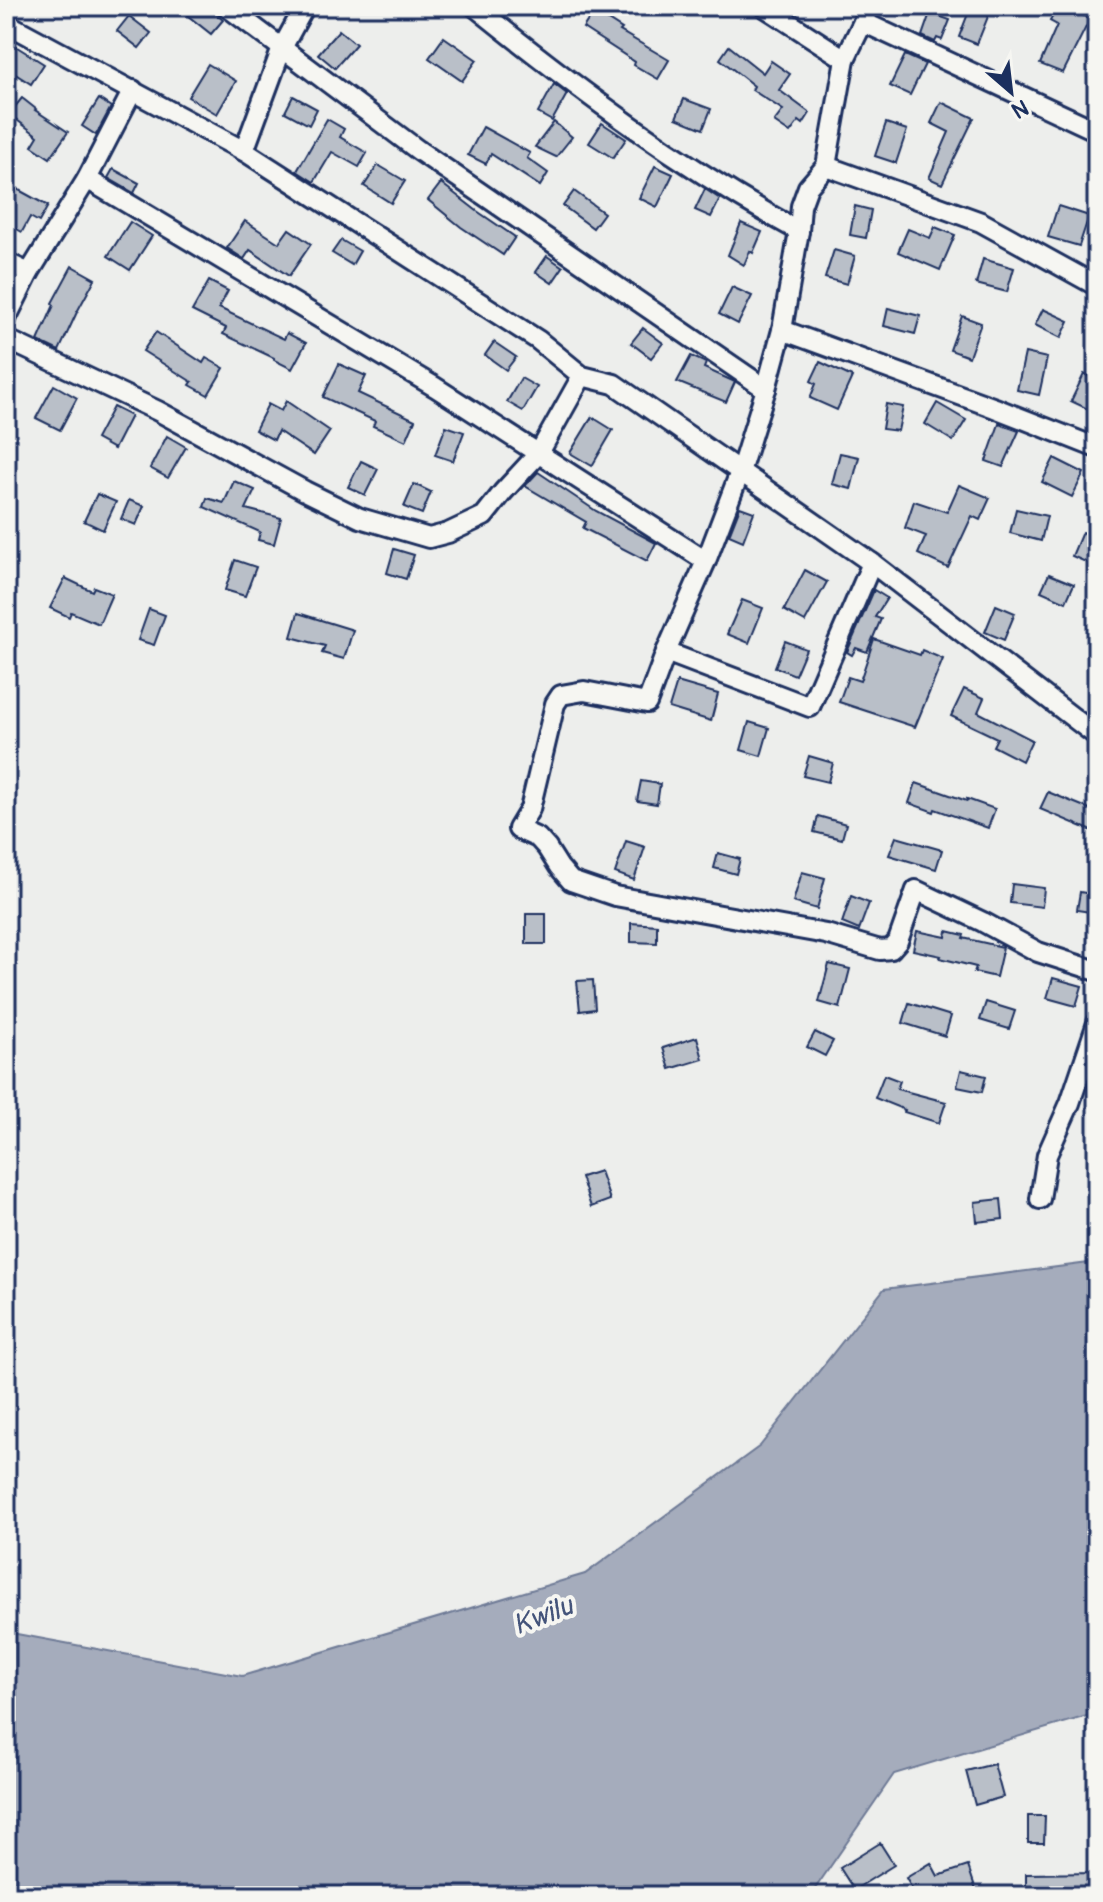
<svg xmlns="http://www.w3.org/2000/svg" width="1103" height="1902" viewBox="0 0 1103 1902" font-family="Pangolin,sans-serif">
  <rect width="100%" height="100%" fill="#edeeec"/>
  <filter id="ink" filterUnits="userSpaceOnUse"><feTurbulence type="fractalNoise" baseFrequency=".0125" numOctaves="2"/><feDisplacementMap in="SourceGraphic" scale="16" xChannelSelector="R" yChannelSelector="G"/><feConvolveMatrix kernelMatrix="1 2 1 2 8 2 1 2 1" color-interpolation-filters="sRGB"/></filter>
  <g filter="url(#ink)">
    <path fill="#a5acbc" stroke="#6e7a96" stroke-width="2" d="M1097,1262V1713L894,1774L810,1896H6V1632L242,1676L585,1574L760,1446L884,1289Z"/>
    <g fill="#b9bfc8" stroke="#1b2f5e" stroke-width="2">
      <path d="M195,6H206L223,20L211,34L187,15Z"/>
      <path d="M971,6L989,14L977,44L959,37Z"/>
      <path d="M1058,6H1065L1090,19L1063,73L1040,64L1057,25L1050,21Z"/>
      <path d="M594,11L622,29L620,31L669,60L658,79L634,65L635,62L583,28Z"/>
      <path d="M930,13L950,20L942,40L937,38L935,42L922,36Z"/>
      <path d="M129,16L151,33L139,48L117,31Z"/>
      <path d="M339,30L356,44L335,68L318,54Z"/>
      <path d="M444,37L477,60L462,81L429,58Z"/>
      <path d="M6,40L44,64L31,84L6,68Z"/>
      <path d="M729,46L763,73L771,61L790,74L779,90L810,113L803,124L799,121L790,133L774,122L783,110L752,90L754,86L720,59Z"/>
      <path d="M905,55L925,64L910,95L890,86Z"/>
      <path d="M208,64L236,81L217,114L188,97Z"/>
      <path d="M554,84L567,94L552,121L538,113Z"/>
      <path d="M293,96L317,109L309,125L285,112Z"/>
      <path d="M22,98L36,109L35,110L68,132L50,158L32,146L38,136L9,114Z"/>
      <path d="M99,99L111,107L96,135L82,126Z"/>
      <path d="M684,99L711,109L703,129L676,118Z"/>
      <path d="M941,102L974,118L942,184L929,178L949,132L931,123Z"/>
      <path d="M327,119L344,129L340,137L367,153L359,167L332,152L314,182L297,171Z"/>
      <path d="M554,122L572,137L556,157L535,147Z"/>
      <path d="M602,123L626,139L613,158L589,143Z"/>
      <path d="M886,123L907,130L896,163L875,156Z"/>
      <path d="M483,127L530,153L527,158L548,173L540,186L491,154L486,164L468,155Z"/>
      <path d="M378,165L405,181L391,203L364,186Z"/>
      <path d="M655,166L673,174L657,207L639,198Z"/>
      <path d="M113,169L139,183L134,193L108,178Z"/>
      <path d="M441,183L477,211L515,237L503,255L461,227L428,200Z"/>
      <path d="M17,189L48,206L39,222L30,217L22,232L6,223V208Z"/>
      <path d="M705,189L720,199L711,217L695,210Z"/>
      <path d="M574,191L604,213L593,228L563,206Z"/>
      <path d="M855,206L871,210L866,238L850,235Z"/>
      <path d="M1058,206L1089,216L1079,246L1048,237Z"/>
      <path d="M245,221L279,243L289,229L311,244L289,276L250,250L244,259L227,248Z"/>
      <path d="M130,222L152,236L130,270L108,256Z"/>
      <path d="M741,223L762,232L753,253L750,251L744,265L728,255Z"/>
      <path d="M935,227L955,235L940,270L898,252L908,229L930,238Z"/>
      <path d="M341,240L360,251L352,265L332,253Z"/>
      <path d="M834,250L855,256L847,284L825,278Z"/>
      <path d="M547,256L563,267L552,283L536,272Z"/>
      <path d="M983,259L1014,268L1007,292L976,284Z"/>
      <path d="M72,266L95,279L77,312L59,351L38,341L54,305L52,303Z"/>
      <path d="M209,281L228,291L219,308L284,339L287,333L306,343L292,369L274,360V358L223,334L226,328L192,311Z"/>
      <path d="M732,287L752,296L738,324L719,314Z"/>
      <path d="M888,308L920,316L915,334L884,326Z"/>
      <path d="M1043,309L1069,321L1061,338L1035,325Z"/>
      <path d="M962,316L981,323L969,357L950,350Z"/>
      <path d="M643,328L663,343L651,358L631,343Z"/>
      <path d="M156,332L203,363L206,358L224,368L208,395L190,385L192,382L143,351Z"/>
      <path d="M494,342L516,357L506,370L485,355Z"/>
      <path d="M1025,353L1047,358L1039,395L1017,390Z"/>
      <path d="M691,356L706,363L704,368L735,382L726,402L677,382Z"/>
      <path d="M820,362L852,377L837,410L810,398L816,384L811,381Z"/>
      <path d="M339,364L366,376L358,393L415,420L406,441L373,426L375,421L323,397Z"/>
      <path d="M1084,374L1097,380V401L1092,411L1071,401Z"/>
      <path d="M521,378L537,387L523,411L507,402Z"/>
      <path d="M54,385L77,398L60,430L36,418Z"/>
      <path d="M286,401L330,431L314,455L278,431L274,440L255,430L268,404L281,411Z"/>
      <path d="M937,403L966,420L953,441L925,424Z"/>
      <path d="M886,404L903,407L898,431L882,429Z"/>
      <path d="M113,407L131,416L114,449L96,439Z"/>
      <path d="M592,417L613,430L592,466L570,453Z"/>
      <path d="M999,424L1019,431L1003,467L986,461Z"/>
      <path d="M446,426L464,432L453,461L435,455Z"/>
      <path d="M167,436L186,447L168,478L150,468Z"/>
      <path d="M840,453L859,457L851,489L832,484Z"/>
      <path d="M1054,458L1084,473L1072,497L1042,482Z"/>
      <path d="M361,461L378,469L365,495L348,487Z"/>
      <path d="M538,472L596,511L656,543L647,561L583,528L586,522L525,486Z"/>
      <path d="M234,481L255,490L246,509L281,518L274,544L258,540L260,532L204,507L207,498L224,503Z"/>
      <path d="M414,484L431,492L422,514L404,507Z"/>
      <path d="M959,485L990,498L980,520L972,516L948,568L918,554L926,536L905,528L914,501L947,512Z"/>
      <path d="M97,494L116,502L103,530L84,521Z"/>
      <path d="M129,500L144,506L136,525L121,519Z"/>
      <path d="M740,507L754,512L743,541L729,535Z"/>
      <path d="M1016,509L1047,516L1041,541L1010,533Z"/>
      <path d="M1082,532L1097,538V567L1072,556Z"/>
      <path d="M394,549L414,555L406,579L387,573Z"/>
      <path d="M235,560L256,567L245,596L225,590Z"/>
      <path d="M805,570L827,582L805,622L784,610Z"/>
      <path d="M1049,574L1074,584L1066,602L1041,591Z"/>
      <path d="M65,578L92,591L94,587L112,594L99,624L71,612L69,617L50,608Z"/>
      <path d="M874,590L887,598L875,617L881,619L867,652L856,648L852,655L847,652Z"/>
      <path d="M742,600L763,608L749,643L727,634Z"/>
      <path d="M996,605L1015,613L1004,640L985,632Z"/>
      <path d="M149,609L165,615L154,645L138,640Z"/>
      <path d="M298,613L353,630L344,659L322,653L325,646L291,637Z"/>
      <path d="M874,639L920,655L922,650L943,659L915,727L839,702L848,677L860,681Z"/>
      <path d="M785,641L806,649L795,675L775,667Z"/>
      <path d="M677,682L718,694L711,721L669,708Z"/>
      <path d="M964,689L984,698L978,712L1032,740L1022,761L993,746L997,738L951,716Z"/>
      <path d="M749,722L769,728L761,756L741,750Z"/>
      <path d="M809,756L833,763L828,782L803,776Z"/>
      <path d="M641,781L660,784L657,804L637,801Z"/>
      <path d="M916,783L967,801V799L995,809L988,828L935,809L934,812L909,803Z"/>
      <path d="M1048,792L1097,812V833L1040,809Z"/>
      <path d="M818,816L846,824L842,839L814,832Z"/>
      <path d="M896,837L942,850L936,869L889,855Z"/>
      <path d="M626,841L645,847L634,880L615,873Z"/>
      <path d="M718,853L740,859L736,874L714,868Z"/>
      <path d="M802,872L825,878L817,909L793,902Z"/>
      <path d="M1012,884L1044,888L1042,907L1010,903Z"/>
      <path d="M1080,892L1097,895V913L1077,910Z"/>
      <path d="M851,896L869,903L859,930L842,923Z"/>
      <rect x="526" y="914" width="20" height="30"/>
      <path d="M631,923L657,925V943L631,942Z"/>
      <path d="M917,931L946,937L947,931L964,935L963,938L1003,947L996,977L974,972L976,967L940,958L941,956L913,950Z"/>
      <path d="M829,964L850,969L840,1008L819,1002Z"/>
      <path d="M1053,978L1082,986L1076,1006L1047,998Z"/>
      <path d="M593,980L595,1009L580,1011L577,981Z"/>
      <path d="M986,1002L1015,1011L1009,1029L980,1020Z"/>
      <path d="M909,1003L951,1016L945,1036L903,1023Z"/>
      <path d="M815,1032L833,1041L825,1056L807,1047Z"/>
      <path d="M697,1037L703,1059L670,1069L663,1048Z"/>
      <path d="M961,1070L986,1076L982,1092L957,1087Z"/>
      <path d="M884,1075L900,1081L897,1089L946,1102L939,1123L904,1112L905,1110L875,1098Z"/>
      <path d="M600,1171L610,1200L591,1207L581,1177Z"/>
      <path d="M1001,1199L1003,1219L977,1222L975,1202Z"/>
      <path d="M994,1764L1003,1797L975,1805L966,1771Z"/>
      <path d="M1028,1816H1045L1044,1843H1028Z"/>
      <path d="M880,1843L894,1865L854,1890L840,1868Z"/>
      <path d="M931,1863L938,1876L968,1866L978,1896H916L906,1878Z"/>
      <path d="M1097,1873V1895L1026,1896V1874Z"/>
    </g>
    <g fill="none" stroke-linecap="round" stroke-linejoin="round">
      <defs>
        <g id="minor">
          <path d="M226,6L418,150L766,389"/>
          <path d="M474,6C577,89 683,168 799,231"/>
          <path d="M763,6L845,59"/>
          <path d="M868,6L863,22L845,59L826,166L808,187L801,206L799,231L782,330L766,389L740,472L706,561L666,652L647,703L584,691L561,695L555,704L530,809L518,829L538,838L547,848L559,867L571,881L615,896L826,934L880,950L891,949L898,941L916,890L983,922L1038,952L1097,971"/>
          <path d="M863,22L1097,131"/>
          <path d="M6,23L244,151L538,340L582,376L614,384L872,563L1097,736"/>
          <path d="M244,151L282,48L305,6"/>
          <path d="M826,166L981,222L1097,286"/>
          <path d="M87,179L435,387L706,561"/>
          <path d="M6,262L29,273"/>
          <path d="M6,319L29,273L87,179L133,90"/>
          <path d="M782,330L995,408L1097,448"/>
          <path d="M6,339L158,411L305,491L360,518L429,538L448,533L484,516L503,492L539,453L582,376"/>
          <path d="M666,652L810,707L872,563"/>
          <path d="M1040,1199L1047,1155L1070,1103L1097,1023"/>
        </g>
      </defs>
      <use href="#minor" stroke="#1b2f5e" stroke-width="24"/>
      <use href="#minor" stroke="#f6f6f2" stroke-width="18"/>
    </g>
  </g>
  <g text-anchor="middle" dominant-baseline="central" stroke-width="8" stroke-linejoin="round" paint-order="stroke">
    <g font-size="28" font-style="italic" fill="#44547a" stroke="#f6f6f2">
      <text transform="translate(543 1616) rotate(-21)">Kwilu</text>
    </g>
  </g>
  <rect width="1103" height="1902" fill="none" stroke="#f6f6f2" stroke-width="32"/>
  <rect x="16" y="16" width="1071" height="1870" fill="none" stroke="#1b2f5e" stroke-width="3" filter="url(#ink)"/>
  <g transform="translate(1011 92) rotate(152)" stroke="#f6f6f2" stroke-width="6" paint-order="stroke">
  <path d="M0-6L14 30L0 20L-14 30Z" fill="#1b2f5e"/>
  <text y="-12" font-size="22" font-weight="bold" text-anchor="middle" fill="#1b2f5e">N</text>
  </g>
</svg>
